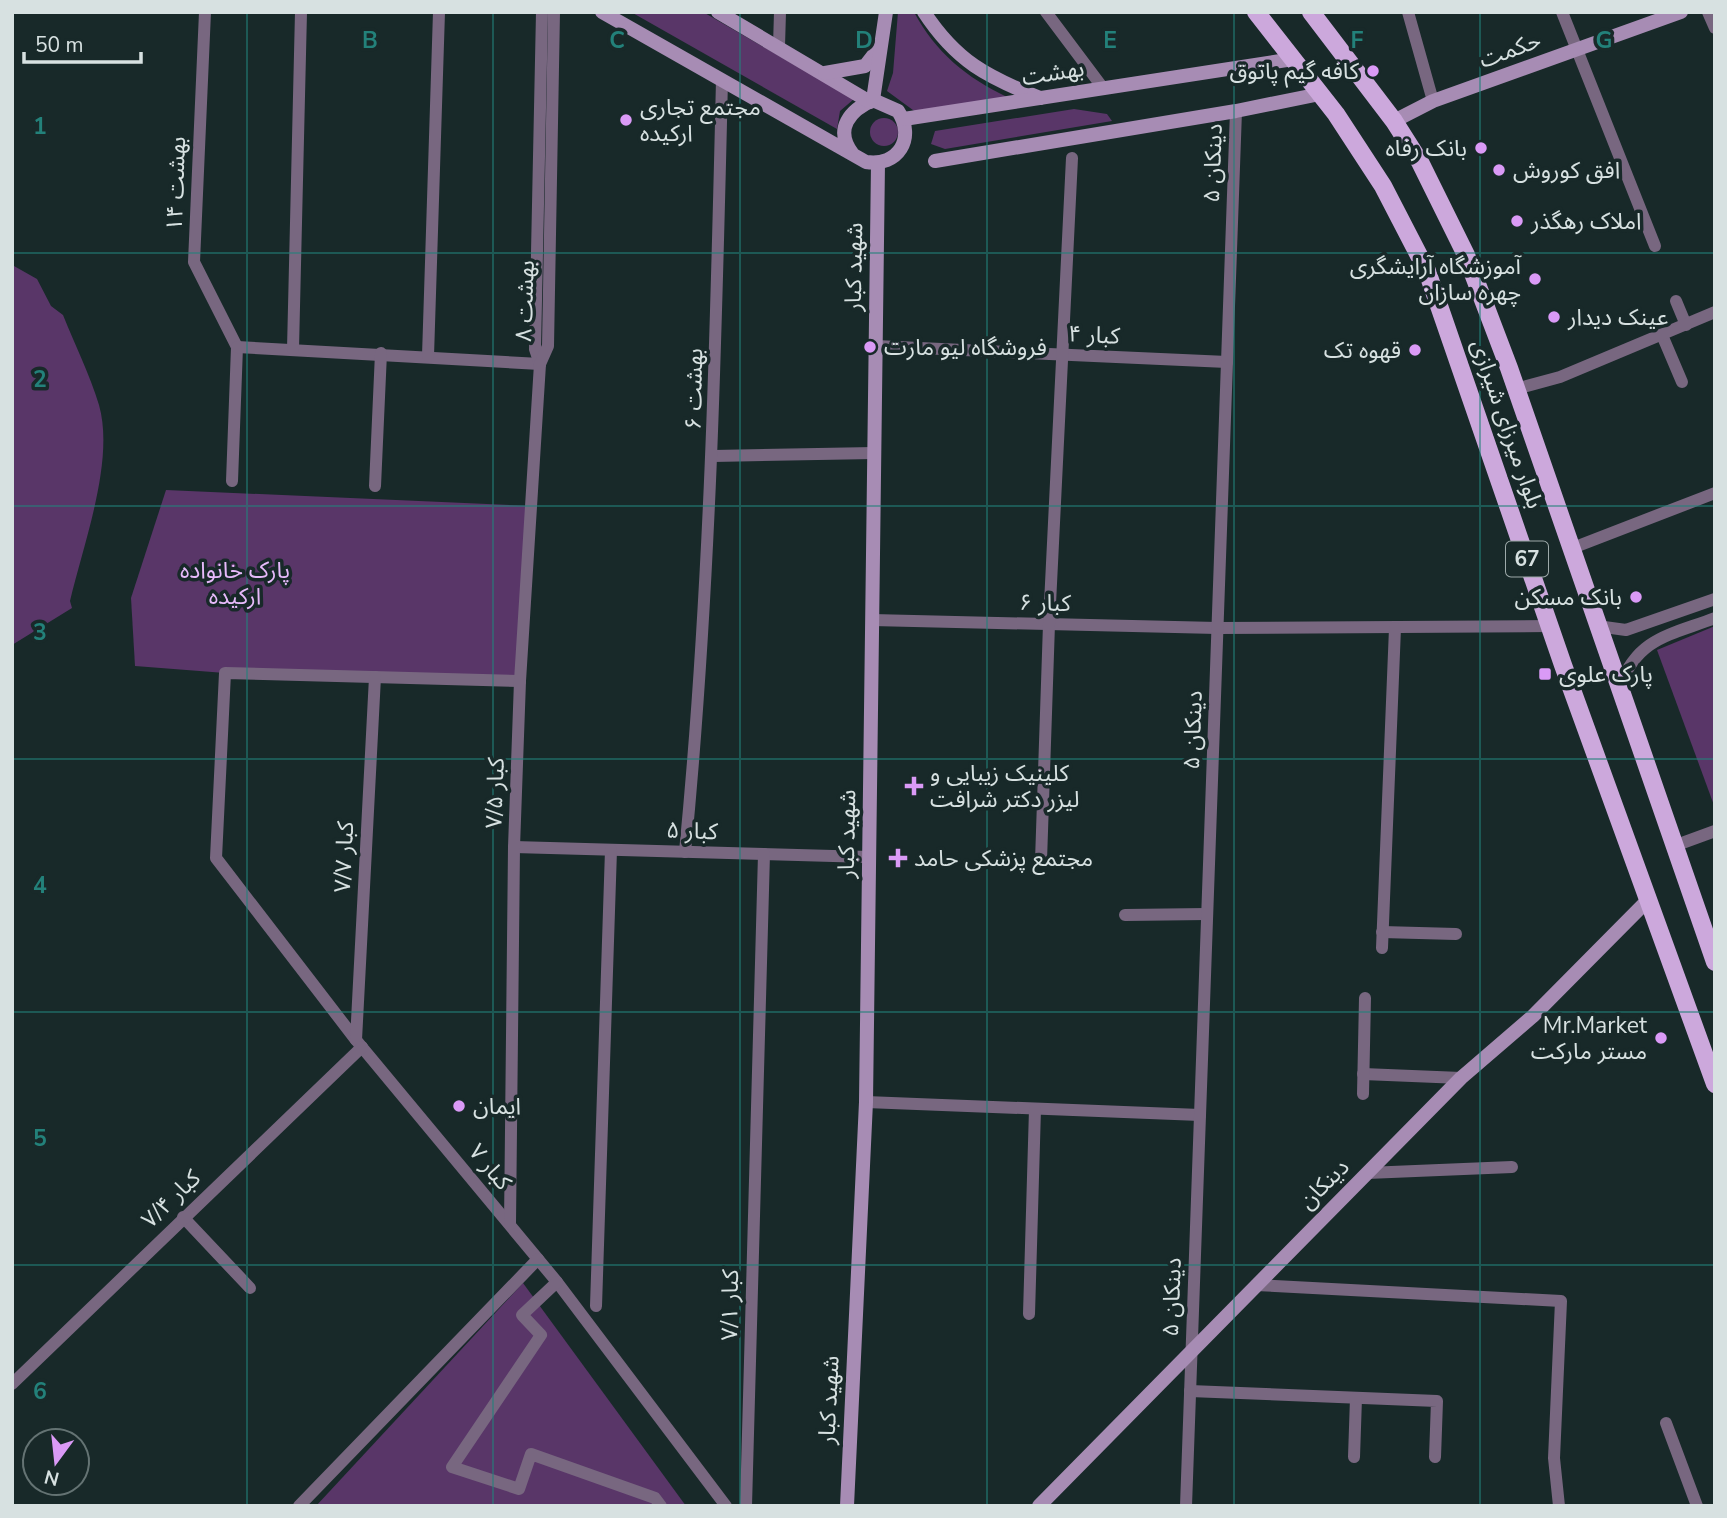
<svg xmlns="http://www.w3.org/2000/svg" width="1727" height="1518" viewBox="0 0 1727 1518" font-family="'Nunito Sans','Noto Sans Arabic',sans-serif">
  <rect width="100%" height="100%" fill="#182929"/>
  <g fill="#593668">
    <path d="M631,12H703L854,99L840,111L837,129Z"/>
    <path d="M898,12H914C935,52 967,78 1007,97L917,113L887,91L893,73Z"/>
    <path d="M1074,109L1107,114L1112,121L945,149L931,144L935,131Z"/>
    <circle cx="884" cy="132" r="14"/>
    <path d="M12,259L14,266L37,279L51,306L63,315C75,345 90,375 99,405C115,461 83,545 70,601L72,608L12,645Z"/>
    <path d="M166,490L531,506L520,681L225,673L135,666L131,598Z"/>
    <path d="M1715,626V808L1657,650Z"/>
    <path d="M523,1283L686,1506H316Z"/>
  </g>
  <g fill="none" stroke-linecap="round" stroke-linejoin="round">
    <g stroke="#786780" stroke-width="12">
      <path d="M205,12L194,262L237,347L232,481"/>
      <path d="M1046,12L1103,88"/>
      <path d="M1408,12L1433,101"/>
      <path d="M1562,12L1655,246"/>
      <path d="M1708,12L1715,28"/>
      <path d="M779,46L780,12"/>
      <path d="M1676,301L1686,325"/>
      <path d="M1662,335L1682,382"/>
      <path d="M876,346L1227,362"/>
      <path d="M237,347L540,364"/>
      <path d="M293,349L301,12"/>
      <path d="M428,356L439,12"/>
      <path d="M540,364L535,349L542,12"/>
      <path d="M1516,389L1560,377L1715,312"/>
      <path d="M713,456L874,453"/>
      <path d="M375,486L381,353"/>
      <path d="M1570,549L1715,493"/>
      <path d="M872,620L1217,628L1550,626"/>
      <path d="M1597,626L1626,630L1715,599"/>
      <path d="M520,681L225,673L216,858L356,1040L557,1282L726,1506"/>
      <path d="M1620,686C1638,637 1671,635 1715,618"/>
      <path d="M1674,846L1715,831"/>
      <path d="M514,847L869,857"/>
      <path d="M685,852C710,595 716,338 722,80"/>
      <path d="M1041,861L1049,624L1072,158"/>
      <path d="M1125,915L1207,914"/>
      <path d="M1382,932L1456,934"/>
      <path d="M1382,948L1395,628"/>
      <path d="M356,1040L375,677"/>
      <path d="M1363,1074L1461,1078"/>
      <path d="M1363,1094L1365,998"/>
      <path d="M866,1102L1200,1115"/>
      <path d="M1367,1173L1512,1167"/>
      <path d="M183,1217L250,1288"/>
      <path d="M510,1224L514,847L520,681L540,364L548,346L554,12"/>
      <path d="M557,1282L522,1315L541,1335L452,1467L519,1489L531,1454L655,1498L661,1506"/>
      <path d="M1256,1285L1561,1301L1554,1458L1559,1506"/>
      <path d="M596,1306L611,850"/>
      <path d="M1029,1314L1035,1109"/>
      <path d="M12,1384L362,1047"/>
      <path d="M1190,1391L1437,1401L1435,1457"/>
      <path d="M1666,1423L1697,1506"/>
      <path d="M1354,1457L1356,1398"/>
      <path d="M299,1506L538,1259"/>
      <path d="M746,1506L764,854"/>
      <path d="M1186,1506L1236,111"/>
    </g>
    <g stroke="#a78cb4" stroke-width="14">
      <path d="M602,12L866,162C898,167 916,138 898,111L873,100C850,110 834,129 852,153"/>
      <path d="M718,12L870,102"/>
      <path d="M924,12C956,61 987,77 1040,98"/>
      <path d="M825,73L865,66L879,48"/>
      <path d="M873,100L886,12"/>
      <path d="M904,119L1293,59"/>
      <path d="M1394,121L1433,101L1681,12"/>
      <path d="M935,161L1236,111L1320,94"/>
      <path d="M847,1506L866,1102L878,163"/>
      <path d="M1039,1506L1461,1078L1533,1016L1648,900"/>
    </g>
    <g stroke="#cca8dc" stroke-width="18">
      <path d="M1256,12L1336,114L1383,186L1427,271L1563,665L1715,1084"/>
      <path d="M1311,12L1394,121L1420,162L1466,255L1509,368L1715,962"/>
    </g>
  </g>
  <path fill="none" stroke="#23817a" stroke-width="2" stroke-opacity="0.55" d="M247,12V1506M493,12V1506M740,12V1506M987,12V1506M1234,12V1506M1480,12V1506M12,253H1715M12,506H1715M12,759H1715M12,1012H1715M12,1265H1715"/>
  <g fill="#da9af6" stroke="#182929" stroke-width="2.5">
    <circle cx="1373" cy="71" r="7"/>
    <circle cx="626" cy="120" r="7"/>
    <circle cx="1481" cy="148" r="7"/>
    <circle cx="1499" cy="170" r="7"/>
    <circle cx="1517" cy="221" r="7"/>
    <circle cx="1535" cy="279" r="7"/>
    <circle cx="1554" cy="317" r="7"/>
    <circle cx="870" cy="347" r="7"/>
    <circle cx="1415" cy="350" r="7"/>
    <circle cx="1636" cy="597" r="7"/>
    <rect x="1538" y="667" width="14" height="14" rx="3.5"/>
    <path d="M910.5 775.5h7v7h7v7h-7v7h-7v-7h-7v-7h7z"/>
    <path d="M894.5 847.5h7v7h7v7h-7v7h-7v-7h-7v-7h7z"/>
    <circle cx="1661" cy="1038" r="7"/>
    <circle cx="459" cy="1106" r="7"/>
  </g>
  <g text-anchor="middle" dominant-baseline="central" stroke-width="7" stroke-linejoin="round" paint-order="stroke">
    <rect fill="#182929" stroke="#9eaaaa" stroke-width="2" x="1506" y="541.5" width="42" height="35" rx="5"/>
    <g font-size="21" font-weight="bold" fill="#d7e1e1">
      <text x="1527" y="559">67</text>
    </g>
    <g font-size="23" fill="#d7e1e1" stroke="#182929">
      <text transform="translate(1510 50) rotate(-20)">حکمت</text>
      <text transform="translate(1053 73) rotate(-9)">بهشت</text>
      <text transform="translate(1213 163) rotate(-88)">۵ دینکان</text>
      <text transform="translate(176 184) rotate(-88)">۱۴ بهشت</text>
      <text transform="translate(854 267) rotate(-89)">شهید کبار</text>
      <text transform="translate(525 301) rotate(-88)">۸ بهشت</text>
      <text transform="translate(1094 335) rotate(3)">۴ کبار</text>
      <text transform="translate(694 389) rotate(-89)">۶ بهشت</text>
      <text transform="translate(1507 424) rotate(71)">بلوار میرزای شیرازی</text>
      <text transform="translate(1045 603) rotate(1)">۶ کبار</text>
      <text transform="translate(1193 730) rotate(-88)">۵ دینکان</text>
      <text transform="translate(495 793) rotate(-88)">۷/۵ کبار</text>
      <text transform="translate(692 831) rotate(2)">۵ کبار</text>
      <text transform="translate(847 834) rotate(-89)">شهید کبار</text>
      <text transform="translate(344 857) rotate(-87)">۷/۷ کبار</text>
      <text transform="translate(490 1167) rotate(50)">۷ کبار</text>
      <text transform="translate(1324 1184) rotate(-45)">دینکان</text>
      <text transform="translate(171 1199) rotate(-44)">۷/۴ کبار</text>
      <text transform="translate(1172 1297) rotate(-88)">۵ دینکان</text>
      <text transform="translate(730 1305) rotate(-89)">۷/۱ کبار</text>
      <text transform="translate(829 1400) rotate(-87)">شهید کبار</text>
    </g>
    <g font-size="23" fill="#d7e1e1" stroke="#182929" text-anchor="start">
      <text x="1359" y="71" text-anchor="end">کافه گیم پاتوق</text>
      <text x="640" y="107">مجتمع تجاری<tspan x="640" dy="26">ارکیده</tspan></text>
      <text x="1467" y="148" text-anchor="end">بانک رفاه</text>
      <text x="1513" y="170">افق کوروش</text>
      <text x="1531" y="221">املاک رهگذر</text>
      <text x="1521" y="266" text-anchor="end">آموزشگاه آرایشگری<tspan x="1521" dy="26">چهره سازان</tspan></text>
      <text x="1568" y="317">عینک دیدار</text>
      <text x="884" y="347">فروشگاه لیو مارت</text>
      <text x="1401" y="350" text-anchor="end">قهوه تک</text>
      <text x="1622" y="597" text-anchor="end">بانک مسکن</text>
      <text x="1559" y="674">پارک علوی</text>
      <text x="930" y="773">کلینیک زیبایی و<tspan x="930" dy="26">لیزر دکتر شرافت</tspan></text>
      <text x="914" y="858">مجتمع پزشکی حامد</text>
      <text x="1647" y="1025" text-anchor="end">Mr.Market<tspan x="1647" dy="26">مستر مارکت</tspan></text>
      <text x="473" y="1106">ایمان</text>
    </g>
    <g font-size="23" fill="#e7bafb" stroke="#182929">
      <text x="235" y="570">پارک خانواده<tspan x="235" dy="26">ارکیده</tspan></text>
    </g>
  </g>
  <g font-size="23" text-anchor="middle" font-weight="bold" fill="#23817a" stroke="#182929" stroke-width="7" stroke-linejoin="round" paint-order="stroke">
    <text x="370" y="48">B</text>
    <text x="617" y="48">C</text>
    <text x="864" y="48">D</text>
    <text x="1110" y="48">E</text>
    <text x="1357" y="48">F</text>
    <text x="1604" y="48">G</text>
    <text x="40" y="134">1</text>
    <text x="40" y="387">2</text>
    <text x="40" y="640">3</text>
    <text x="40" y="893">4</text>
    <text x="40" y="1146">5</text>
    <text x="40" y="1399">6</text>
  </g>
  <rect width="1727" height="1518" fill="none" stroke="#d7e1e1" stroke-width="28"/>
  <g transform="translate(56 1462) rotate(195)"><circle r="33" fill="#182929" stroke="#647373" stroke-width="2"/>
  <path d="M0-5L12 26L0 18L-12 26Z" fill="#da9af6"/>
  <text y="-10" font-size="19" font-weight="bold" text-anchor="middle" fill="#d7e1e1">N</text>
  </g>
  <path d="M24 52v10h117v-10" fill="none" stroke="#d7e1e1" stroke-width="3.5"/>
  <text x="35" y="52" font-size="21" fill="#d7e1e1" stroke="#182929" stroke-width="5" paint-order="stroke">50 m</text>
</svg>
